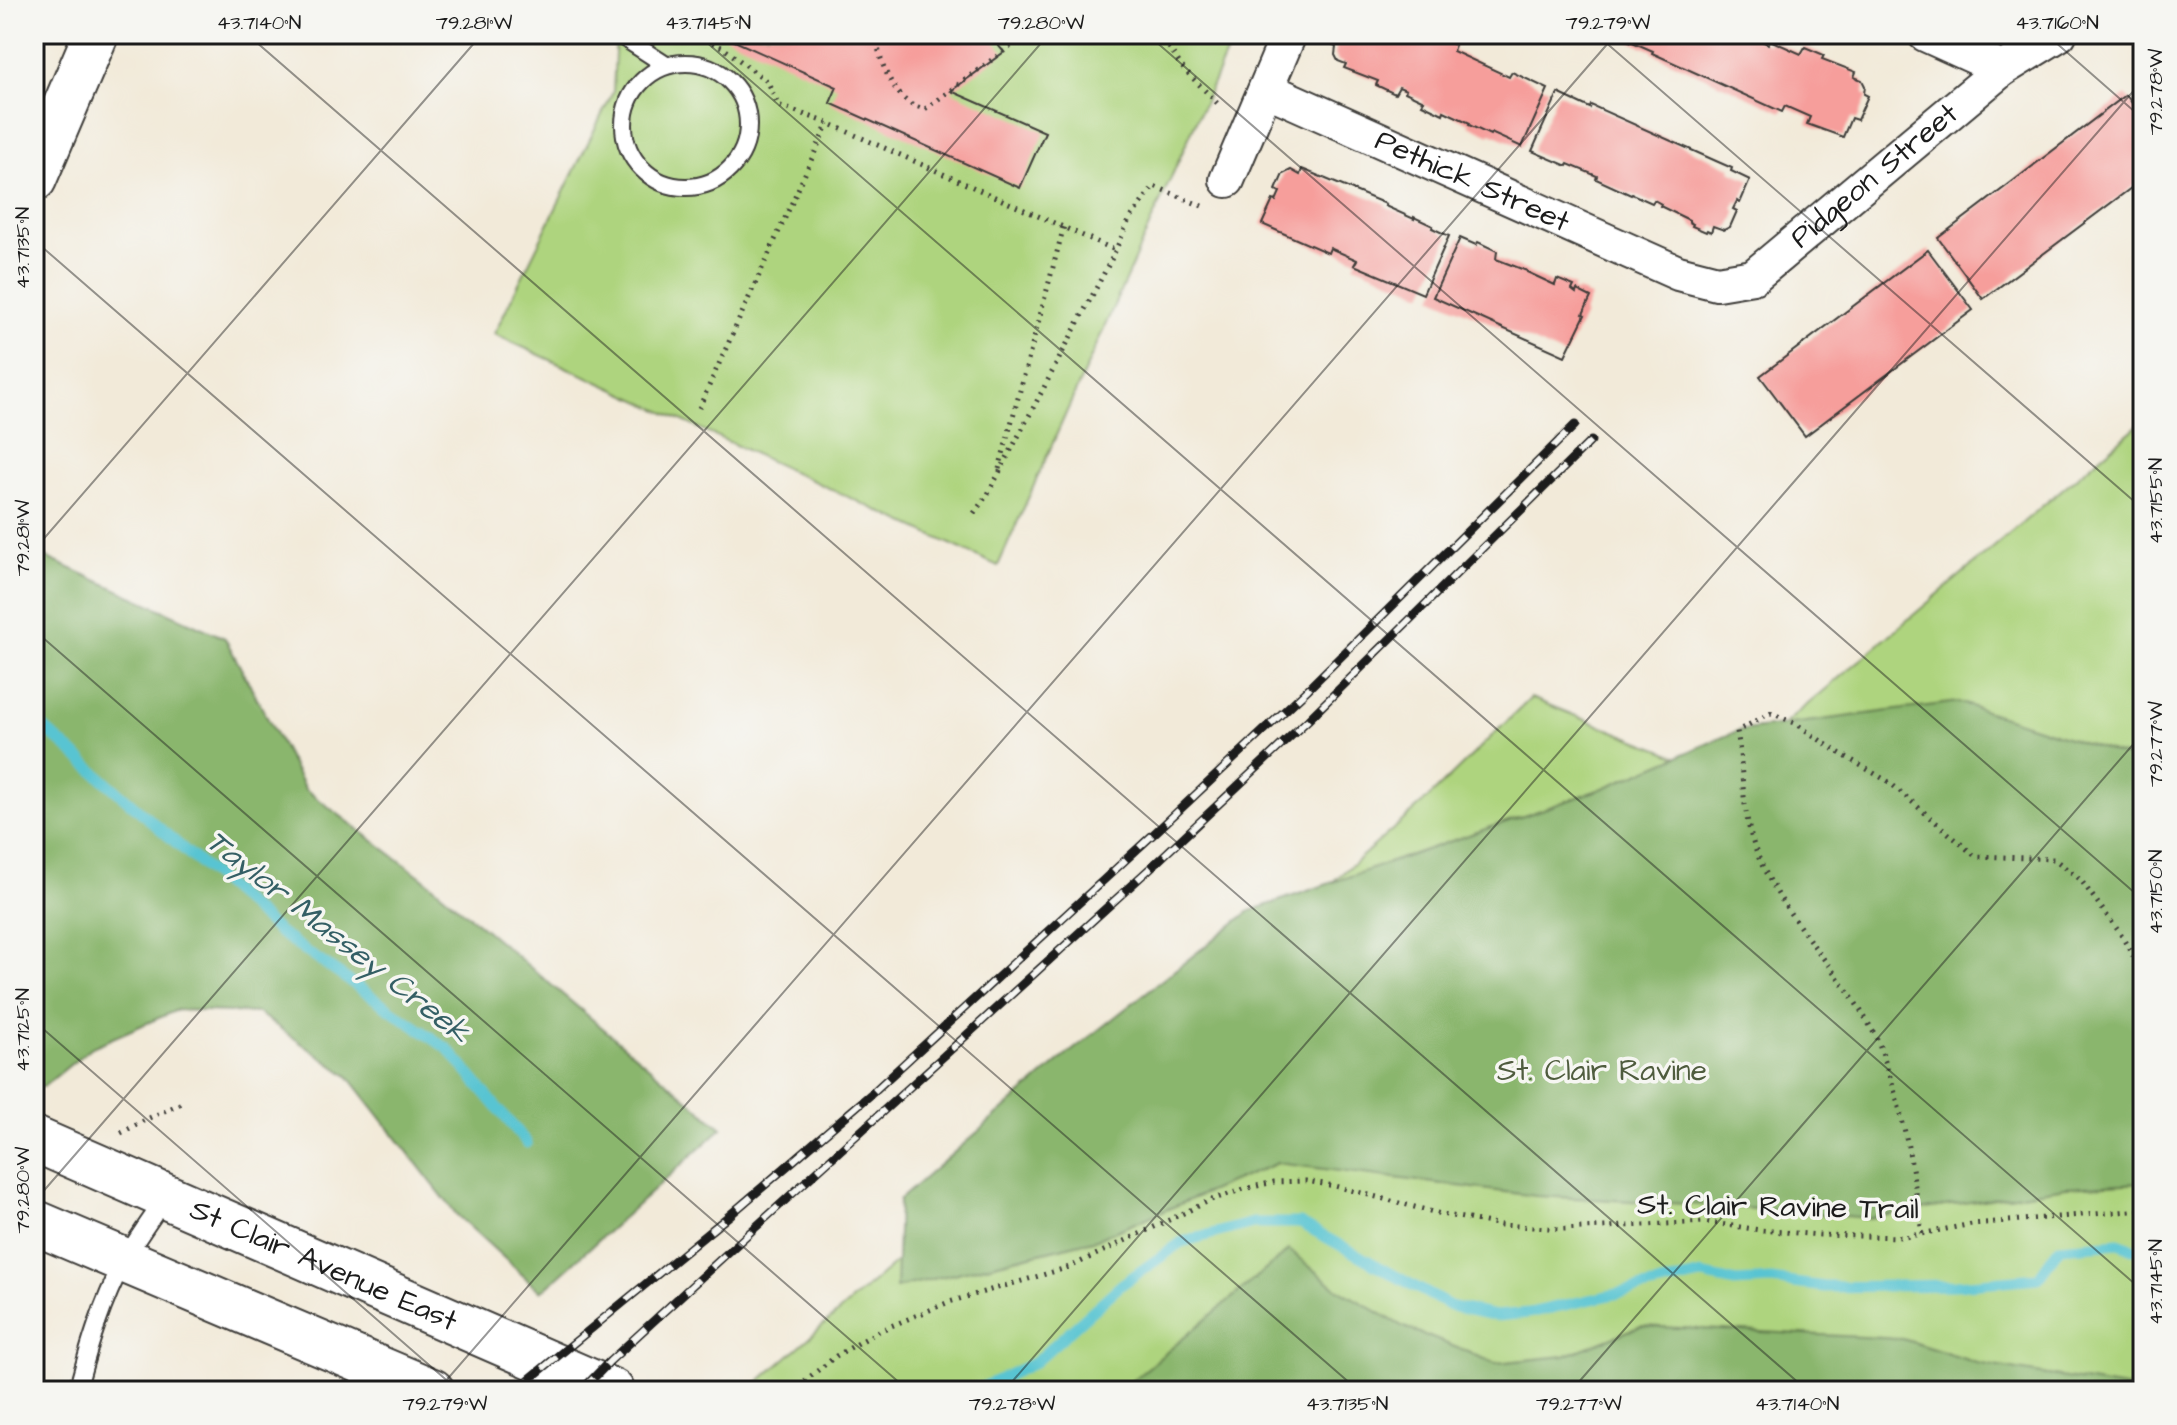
<svg xmlns="http://www.w3.org/2000/svg" width="2177" height="1425" viewBox="0 0 2177 1425" font-family="'Architects Daughter',sans-serif">
  <rect width="100%" height="100%" fill="#f6f6f2"/>
  <filter id="ink" filterUnits="userSpaceOnUse"><feTurbulence type="fractalNoise" baseFrequency=".0125" numOctaves="2"/><feDisplacementMap in="SourceGraphic" scale="16" xChannelSelector="R" yChannelSelector="G"/><feConvolveMatrix kernelMatrix="1 2 1 2 8 2 1 2 1" color-interpolation-filters="sRGB"/></filter>
  <filter id="wash" filterUnits="userSpaceOnUse"><feTurbulence type="fractalNoise" baseFrequency=".006" numOctaves="4" result="noise"/><feDisplacementMap in="SourceGraphic" scale="32" xChannelSelector="R" yChannelSelector="G"/><feGaussianBlur stdDeviation="1.8" result="paint"/><feColorMatrix in="noise" values="0 0 0 0 0 0 0 0 0 0 0 0 0 0 0 0 0 1.4 0 .05"/><feComposite in="paint" operator="in"/></filter>
  <g filter="url(#wash)">
    <rect width="100%" height="100%" fill="#f2ead9"/>
    <g fill="#aed47e" stroke="#65784d" stroke-width="2">
      <path d="M616,34H1235L998,566L494,334L613,92Z"/>
      <path d="M2143,421V1391H748L1423,803L1531,698L1724,775Z"/>
    </g>
    <g fill="#8ab66d" stroke="#536944" stroke-width="2">
      <path d="M34,552L225,638L305,789L432,885L722,1128L541,1292L457,1215L348,1076L258,1013L177,1010L92,1047L43,1087L34,1083Z"/>
      <path d="M1958,702L2143,762V1183L2066,1187L1869,1218L1706,1205L1536,1196L1277,1163L1097,1239L896,1288L899,1200L1069,1053L1250,911L1601,789L1737,731Z"/>
      <path d="M1289,1250L1335,1287L1402,1326L1495,1363L1564,1356L1641,1326L1903,1339L1977,1363L2142,1391H1120Z"/>
    </g>
    <g fill="none" stroke-linecap="round" stroke-linejoin="round">
      <g stroke="#58c4d2" stroke-width="11">
        <path d="M34,719L281,934L448,1049L527,1143"/>
        <path d="M887,1383L941,1391"/>
        <path d="M964,1391L981,1388L1034,1363L1121,1285L1182,1242L1253,1223H1300L1450,1306L1496,1316L1529,1313L1702,1275L1734,1282L1771,1280L1825,1287L1956,1285L2038,1278L2059,1248L2118,1243L2143,1252"/>
      </g>
    </g>
    <g id="blocks">
      <g fill="#f69e9b">
        <path d="M719,34H995L991,37L1004,52L951,91L1045,132L1020,188L830,103L837,87Z"/>
        <path d="M1337,34H1431L1455,45L1453,51L1509,77L1512,72L1548,89L1522,147L1491,133L1490,135L1469,125L1470,123L1444,111L1443,114L1422,104L1424,101L1405,92L1406,90L1399,87L1395,94L1376,85L1378,81L1344,68L1346,64L1338,61L1335,55L1336,47L1332,45Z"/>
        <path d="M1623,34H1746L1768,44L1770,40L1801,54L1805,47L1824,55L1822,59L1856,72L1854,77L1862,80L1865,86L1864,94L1868,96L1857,120L1851,118L1843,137L1807,124L1810,117L1785,106L1782,112L1652,53L1653,51L1621,37Z"/>
        <path d="M1558,93L1590,108L1591,105L1716,161L1732,168L1731,171L1750,180L1740,203L1737,201L1733,209L1737,211L1730,227L1724,230L1713,226L1711,232L1707,230L1706,232L1692,226L1693,224L1689,222V220L1660,206L1661,204L1654,200L1652,203L1632,194L1631,195L1596,179L1597,176L1568,164L1567,166L1532,151Z"/>
        <path d="M2126,95L2143,118V179L1983,299L1938,238Z"/>
        <path d="M1302,169L1386,204L1385,206L1414,219V217L1433,226L1432,228L1449,236L1423,294L1354,265L1357,260L1330,248L1328,253L1262,224L1273,200L1276,201L1280,192L1276,190L1283,174L1291,170L1300,175Z"/>
        <path d="M1460,238L1476,245L1478,242L1497,251L1496,259L1527,271V272L1555,285L1557,279L1574,286L1572,290L1576,293L1577,290L1591,297L1583,314L1585,315L1565,356L1433,297Z"/>
        <path d="M1928,250L1973,310L1805,436L1760,376Z"/>
      </g>
    </g>
  </g>
  <g filter="url(#ink)">
    <use href="#blocks" fill-opacity="0" stroke="#3c3b38" stroke-width="2"/>
    <g fill="none" stroke-linecap="round" stroke-linejoin="round">
      <defs>
        <g id="lane">
          <path d="M618,34L666,65"/>
          <circle cx="686" cy="125" r="62"/>
          <path d="M77,1391C89,1346 102,1302 124,1261C136,1239 152,1218 166,1197"/>
        </g>
        <g id="street">
          <path d="M1925,34L2002,69"/>
          <path id="s1" d="M1266,89L1678,273L1717,283L1753,277L2002,69L2059,34"/>
          <path d="M1227,180L1289,34"/>
        </g>
        <g id="secondary">
          <path d="M34,179L96,34"/>
          <path id="s2" d="M34,1139L612,1391"/>
          <path d="M34,1222L432,1391"/>
        </g>
      </defs>
      <use href="#lane" stroke="#3c3b38" stroke-width="20"/>
      <use href="#street" stroke="#3c3b38" stroke-width="38"/>
      <use href="#secondary" stroke="#3c3b38" stroke-width="48"/>
      <g stroke="#3c3b38" stroke-width="5" stroke-dasharray="2 6" stroke-linecap="butt">
        <path d="M690,34L722,47L768,82L778,105L828,123L1115,250"/>
        <path d="M877,34C876,56 892,93 912,105C913,106 923,108 925,109L1027,34"/>
        <path d="M1160,34L1182,67L1220,106"/>
        <path d="M699,408L828,123"/>
        <path d="M999,469L1064,226"/>
        <path d="M974,513L988,494L1112,258L1129,220L1154,186L1202,206"/>
        <path d="M121,1133L149,1118L184,1102"/>
        <path d="M1922,1234C1914,1177 1906,1122 1887,1068C1884,1058 1881,1048 1877,1039C1844,974 1787,924 1758,856C1741,816 1744,772 1737,731L1771,713L1795,723L1836,751L1889,782L1975,856L2054,859L2080,879L2120,933L2143,974"/>
        <path d="M792,1391L836,1356L879,1331L949,1302L1070,1267L1211,1200L1244,1189L1274,1182L1306,1181L1335,1186L1441,1214L1501,1225L1563,1229L1707,1222L1760,1230L1820,1235L1905,1237L1972,1224L2143,1210"/>
      </g>
      <use href="#lane" stroke="#fff" stroke-width="16"/>
      <use href="#street" stroke="#fff" stroke-width="34"/>
      <use href="#secondary" stroke="#fff" stroke-width="44"/>
      <defs>
        <g id="rail">
          <path d="M515,1391L730,1215L870,1095L1158,830L1307,690L1575,425"/>
          <path d="M581,1391L610,1361L747,1235L1158,861L1308,720L1591,441"/>
        </g>
      </defs>
      <use href="#rail" stroke="#1c1c1c" stroke-width="9"/>
      <use href="#rail" stroke="#f6f6f2" stroke-width="6" stroke-dasharray="18" stroke-linecap="butt"/>
    </g>
  </g>
  <path fill="none" stroke="#1c1c1c" stroke-width="2" stroke-opacity="0.45" d="M247,34L1808,1391M697,34L2143,1291M1147,34L2143,900M1596,34L2143,509M2046,34L2143,119M34,240L1359,1391M34,550L482,34M34,630L909,1391M34,1021L459,1391M34,1202L1049,34M437,1391L1616,34M1004,1391L2143,80M1571,1391L2143,733M2138,1391L2143,1385"/>
  <g text-anchor="middle" dominant-baseline="central" stroke-width="7" stroke-linejoin="round" paint-order="stroke">
    <g font-size="30" fill="#1c1c1c" stroke="#f6f6f2">
      <text stroke="none"><textPath href="#s1" startOffset="686">Pidgeon Street</textPath></text>
      <text stroke="none"><textPath href="#s1" startOffset="226">Pethick Street</textPath></text>
      <text transform="translate(1778 1207) rotate(1)">St. Clair Ravine Trail</text>
      <text stroke="none"><textPath href="#s2" startOffset="316">St Clair Avenue East</textPath></text>
    </g>
    <g font-size="30" fill="#4f5c3e" stroke="#f6f6f2">
      <text x="1602" y="1071">St. Clair Ravine</text>
    </g>
    <g font-size="32" font-style="italic" fill="#345f65" stroke="#f6f6f2">
      <text transform="translate(338 937) rotate(38)">Taylor Massey Creek</text>
    </g>
  </g>
  <rect width="2177" height="1425" fill="none" stroke="#f6f6f2" stroke-width="88"/>
  <rect x="44" y="44" width="2089" height="1337" fill="none" stroke="#1c1c1c" stroke-width="3"/>
  <g font-size="20" text-anchor="middle" fill="#1c1c1c">
    <text x="259" y="29">43.7140°N</text>
    <text x="474" y="29">79.281°W</text>
    <text x="708" y="29">43.7145°N</text>
    <text x="1041" y="29">79.280°W</text>
    <text x="1608" y="29">79.279°W</text>
    <text x="2057" y="29">43.7160°N</text>
    <text transform="translate(2155 92) rotate(-90)" y="7">79.278°W</text>
    <text transform="translate(22 248) rotate(-90)" y="7">43.7135°N</text>
    <text transform="translate(2155 501) rotate(-90)" y="7">43.7155°N</text>
    <text transform="translate(22 538) rotate(-90)" y="7">79.281°W</text>
    <text transform="translate(2155 744) rotate(-90)" y="7">79.277°W</text>
    <text transform="translate(2155 892) rotate(-90)" y="7">43.7150°N</text>
    <text transform="translate(22 1030) rotate(-90)" y="7">43.7125°N</text>
    <text transform="translate(22 1190) rotate(-90)" y="7">79.280°W</text>
    <text transform="translate(2155 1282) rotate(-90)" y="7">43.7145°N</text>
    <text x="445" y="1410">79.279°W</text>
    <text x="1012" y="1410">79.278°W</text>
    <text x="1347" y="1410">43.7135°N</text>
    <text x="1579" y="1410">79.277°W</text>
    <text x="1797" y="1410">43.7140°N</text>
  </g>
</svg>
